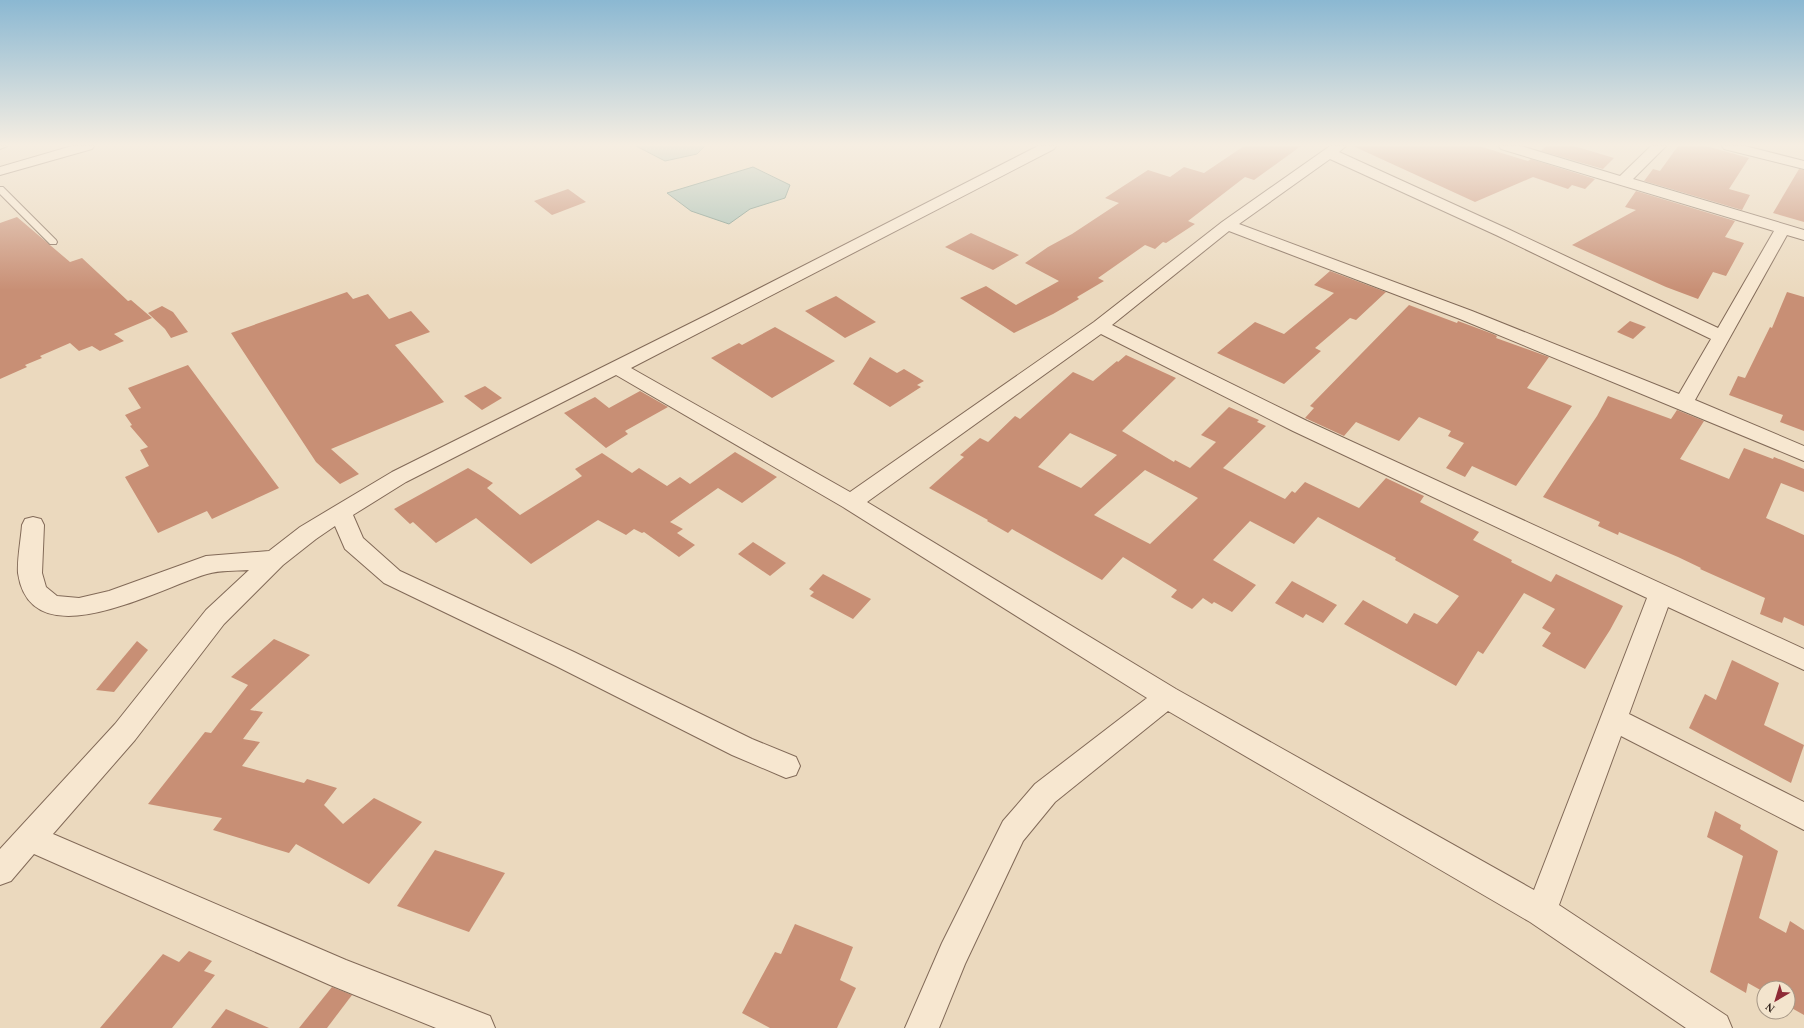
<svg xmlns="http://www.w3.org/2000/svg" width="1804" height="1028" viewBox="0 0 1804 1028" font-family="Georgia,serif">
  <rect width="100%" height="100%" fill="#ebd9be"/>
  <g fill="#a1bdb2" stroke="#698a7e">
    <path d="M636,146H705L697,154L665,161Z"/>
    <path d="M753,167L790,185L785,198L750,209L729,224L691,211L667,193Z"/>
  </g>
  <g fill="#c88f75" fill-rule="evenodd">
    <path d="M1244,146H1301L1254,180L1245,177L1188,221L1195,224L1166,243L1163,242L1155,249L1145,245L1098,278L1104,281L1077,297L1079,299L1053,314L1014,333L960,298L986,286L1016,305L1059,281L1025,263L1048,247L1072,234L1119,203L1105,198L1148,170L1170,177L1184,167L1204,173Z"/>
    <path d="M1353,146H1479L1528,161L1531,159L1595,179L1585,189L1572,185L1568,189L1533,177L1475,202Z"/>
    <path d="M1546,146H1574L1614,158L1603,169L1541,151Z"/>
    <path d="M1678,146H1706L1749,158L1729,189L1750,195L1742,210L1644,181L1653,169L1660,171Z"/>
    <path d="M1799,169L1804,170V222L1773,213Z"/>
    <path d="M568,189L586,202L552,215L534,201Z"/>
    <path d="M1636,191L1735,221L1725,237L1744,243L1726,276L1713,272L1698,299L1666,287L1572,245L1636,210L1625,207Z"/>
    <path d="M17,217L70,262L82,258L128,301L131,300L152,318L114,334L124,341L100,351L92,346L79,351L70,343L40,356L42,358L25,365L27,367L0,379V223Z"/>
    <path d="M971,233L1019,255L993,270L945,247Z"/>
    <path d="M1330,271L1386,292L1356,320L1350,318L1315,348L1321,351L1284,384L1217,353L1255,322L1284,334L1334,293L1314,285Z"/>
    <path d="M347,292L353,299L368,294L389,319L411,311L430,332L395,345L444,402L331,449L359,474L340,484L316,462L231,333Z"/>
    <path d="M1787,292L1804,297V431L1780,422L1783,415L1729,395L1738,376L1745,378L1770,327L1772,328Z"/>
    <path d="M836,296L876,322L845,338L805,311Z"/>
    <path d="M1409,305L1457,323L1458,321L1493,334L1497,336L1496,338L1549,357L1527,388L1572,406L1516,486L1472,466L1465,477L1446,468L1464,443L1448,436L1451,431L1419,417L1399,441L1356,422L1344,436L1305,418L1314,408L1310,406Z"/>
    <path d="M162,306L173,312L188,332L171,338L165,329L148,313Z"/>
    <path d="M1630,321L1646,327L1633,339L1617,332Z"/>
    <path d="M775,327L835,361L772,398L711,358L739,343L742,345Z"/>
    <path d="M1126,355L1176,378L1122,431L1174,462L1175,460L1190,468L1216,442L1201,435L1229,407L1259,420L1257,422L1266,426L1223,468L1285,499L1292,491L1295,493L1305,482L1359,508L1386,478L1424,496L1420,502L1479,532L1473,540L1512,560L1511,562L1551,582L1556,574L1623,606L1610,630L1585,669L1542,646L1551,633L1542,628L1555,609L1524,593L1483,654L1478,651L1456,686L1344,624L1363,600L1407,624L1414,613L1437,624L1459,596L1395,560L1396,558L1318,517L1294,544L1250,521L1213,560L1256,585L1232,612L1214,602L1212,604L1203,598L1192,609L1171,597L1177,590L1123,557L1102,580L1012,529L1008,533L987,521L988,520L929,488L964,457L960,455L980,438L988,442L1015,416L1020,419L1073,372L1093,381L1117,361L1118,362ZM1070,433L1117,455L1081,488L1038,467ZM1145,470L1198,498L1150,544L1094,515Z"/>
    <path d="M870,357L897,373L904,369L924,381L917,385L921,387L890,407L853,384Z"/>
    <path d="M188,365L279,488L212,519L207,511L158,533L125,477L149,466L140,450L148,447L130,426L132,425L125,415L141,408L128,388Z"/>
    <path d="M485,386L502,398L482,410L464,396Z"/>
    <path d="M640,391L668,407L625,431L628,434L606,448L564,413L595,397L609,408Z"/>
    <path d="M1608,396L1671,419L1677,410L1704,421L1680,459L1729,479L1744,448L1773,459L1774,457L1804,469V492L1781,483L1766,518L1804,535V626L1784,617L1782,623L1760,614L1765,598L1700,569L1701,568L1678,557L1619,532L1618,535L1598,526L1600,522L1543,497L1597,416Z"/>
    <path d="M735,452L777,477L742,503L718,488L670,522L683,529L677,533L695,545L679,557L644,532L642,533L634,529L626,535L598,520L531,564L476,518L436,543L413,522L410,524L394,509L468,468L493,483L487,488L520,515L582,476L575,469L602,453L632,473L639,468L667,486L680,477L690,484Z"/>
    <path d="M753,542L786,563L770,576L738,554Z"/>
    <path d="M823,574L871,599L853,619L810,596L814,592L809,589Z"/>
    <path d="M1292,581L1337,605L1323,623L1306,614L1303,618L1275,603Z"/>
    <path d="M274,639L310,655L250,710L263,712L243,739L260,742L242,766L304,783L307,779L337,788L324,805L343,824L374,798L422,822L369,884L296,844L289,853L213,830L222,818L148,804L205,732L211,733L248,685L231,677Z"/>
    <path d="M137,641L148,650L114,692L96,690Z"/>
    <path d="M1732,660L1779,683L1764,725L1804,745L1791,783L1689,728L1705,694L1716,700Z"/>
    <path d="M1715,811L1741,825L1740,829L1778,851L1759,918L1786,933L1790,921L1804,930V1015L1788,1006V988H1764V992L1748,983L1746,993L1710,972L1743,856L1707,837Z"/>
    <path d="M435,850L505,873L469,932L397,906Z"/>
    <path d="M795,924L853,947L840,980L856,988L837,1028H770L742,1013L775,952L781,954Z"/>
    <path d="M189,951L212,961L204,971L215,975L172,1028H100L163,954L179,962Z"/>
    <path d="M332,987L352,995L327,1028H299Z"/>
    <path d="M226,1009L269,1028H211Z"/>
  </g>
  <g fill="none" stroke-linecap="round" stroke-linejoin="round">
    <defs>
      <g id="lane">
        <path d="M0,146H7L0,149Z"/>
        <path d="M0,187H3L56,240L57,242L56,244H50L0,194Z"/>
      </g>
      <g id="street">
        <path d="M72,146H94L92,149L0,175V167Z"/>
        <path d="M1038,146H1056L1054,149L631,368L850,492L1094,322L1222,222L1330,146H1346L1339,152L1508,229L1718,328L1774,231L1501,149L1499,146H1521L1620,176L1651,146H1666L1633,179L1804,230V240L1787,235L1695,400L1804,446V461L1460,319L1229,231L1112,325L1307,421L1804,649V670L1668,607L1629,714L1804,802V830L1621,736L1559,905L1727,1016L1732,1028H1686L1530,922L1168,711L1055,802L1023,841L965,964L939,1028H905L942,943L1003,821L1035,784L1147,698L843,507L616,375L406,482L353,515L363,538L400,571L574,652L752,739L796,757L800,766L796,775L786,778L732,755L556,666L384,583L345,549L335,526L316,539L283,565L224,624L135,740L53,834L346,960L490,1016L495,1028H436L330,985L34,854L11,881L0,885V849L115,724L206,610L249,570C236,571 220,570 207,574C161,587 31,662 18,573C17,560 21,539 22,525L25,519L33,517L41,519L44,525L42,573L46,587L57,596L79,598L109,591L206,556L269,551L300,527L392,472L709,314ZM1330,159L1496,235L1711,339L1679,394L1472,311L1239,224ZM1101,334L1293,431L1647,598L1534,890L1176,689L867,502Z"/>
        <path d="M1722,146H1745L1804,161V169L1724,149Z"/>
      </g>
    </defs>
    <use href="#lane" stroke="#826a58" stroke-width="2"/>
    <use href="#street" stroke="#826a58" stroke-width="2"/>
    <use href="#lane" fill="#f7e7d0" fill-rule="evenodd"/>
    <use href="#street" fill="#f7e7d0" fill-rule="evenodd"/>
  </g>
  <linearGradient id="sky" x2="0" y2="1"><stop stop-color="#8bb8d2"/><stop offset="0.5" stop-color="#f6eee2"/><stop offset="1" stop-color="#f6eee2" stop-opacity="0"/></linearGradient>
  <rect width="1804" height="290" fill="url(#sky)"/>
  <g transform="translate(1776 1000) rotate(218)"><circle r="19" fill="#f3e4cd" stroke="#a69786"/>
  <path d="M0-3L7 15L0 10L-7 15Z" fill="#8e2a36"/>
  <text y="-6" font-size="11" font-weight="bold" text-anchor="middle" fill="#32241c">N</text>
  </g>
</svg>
